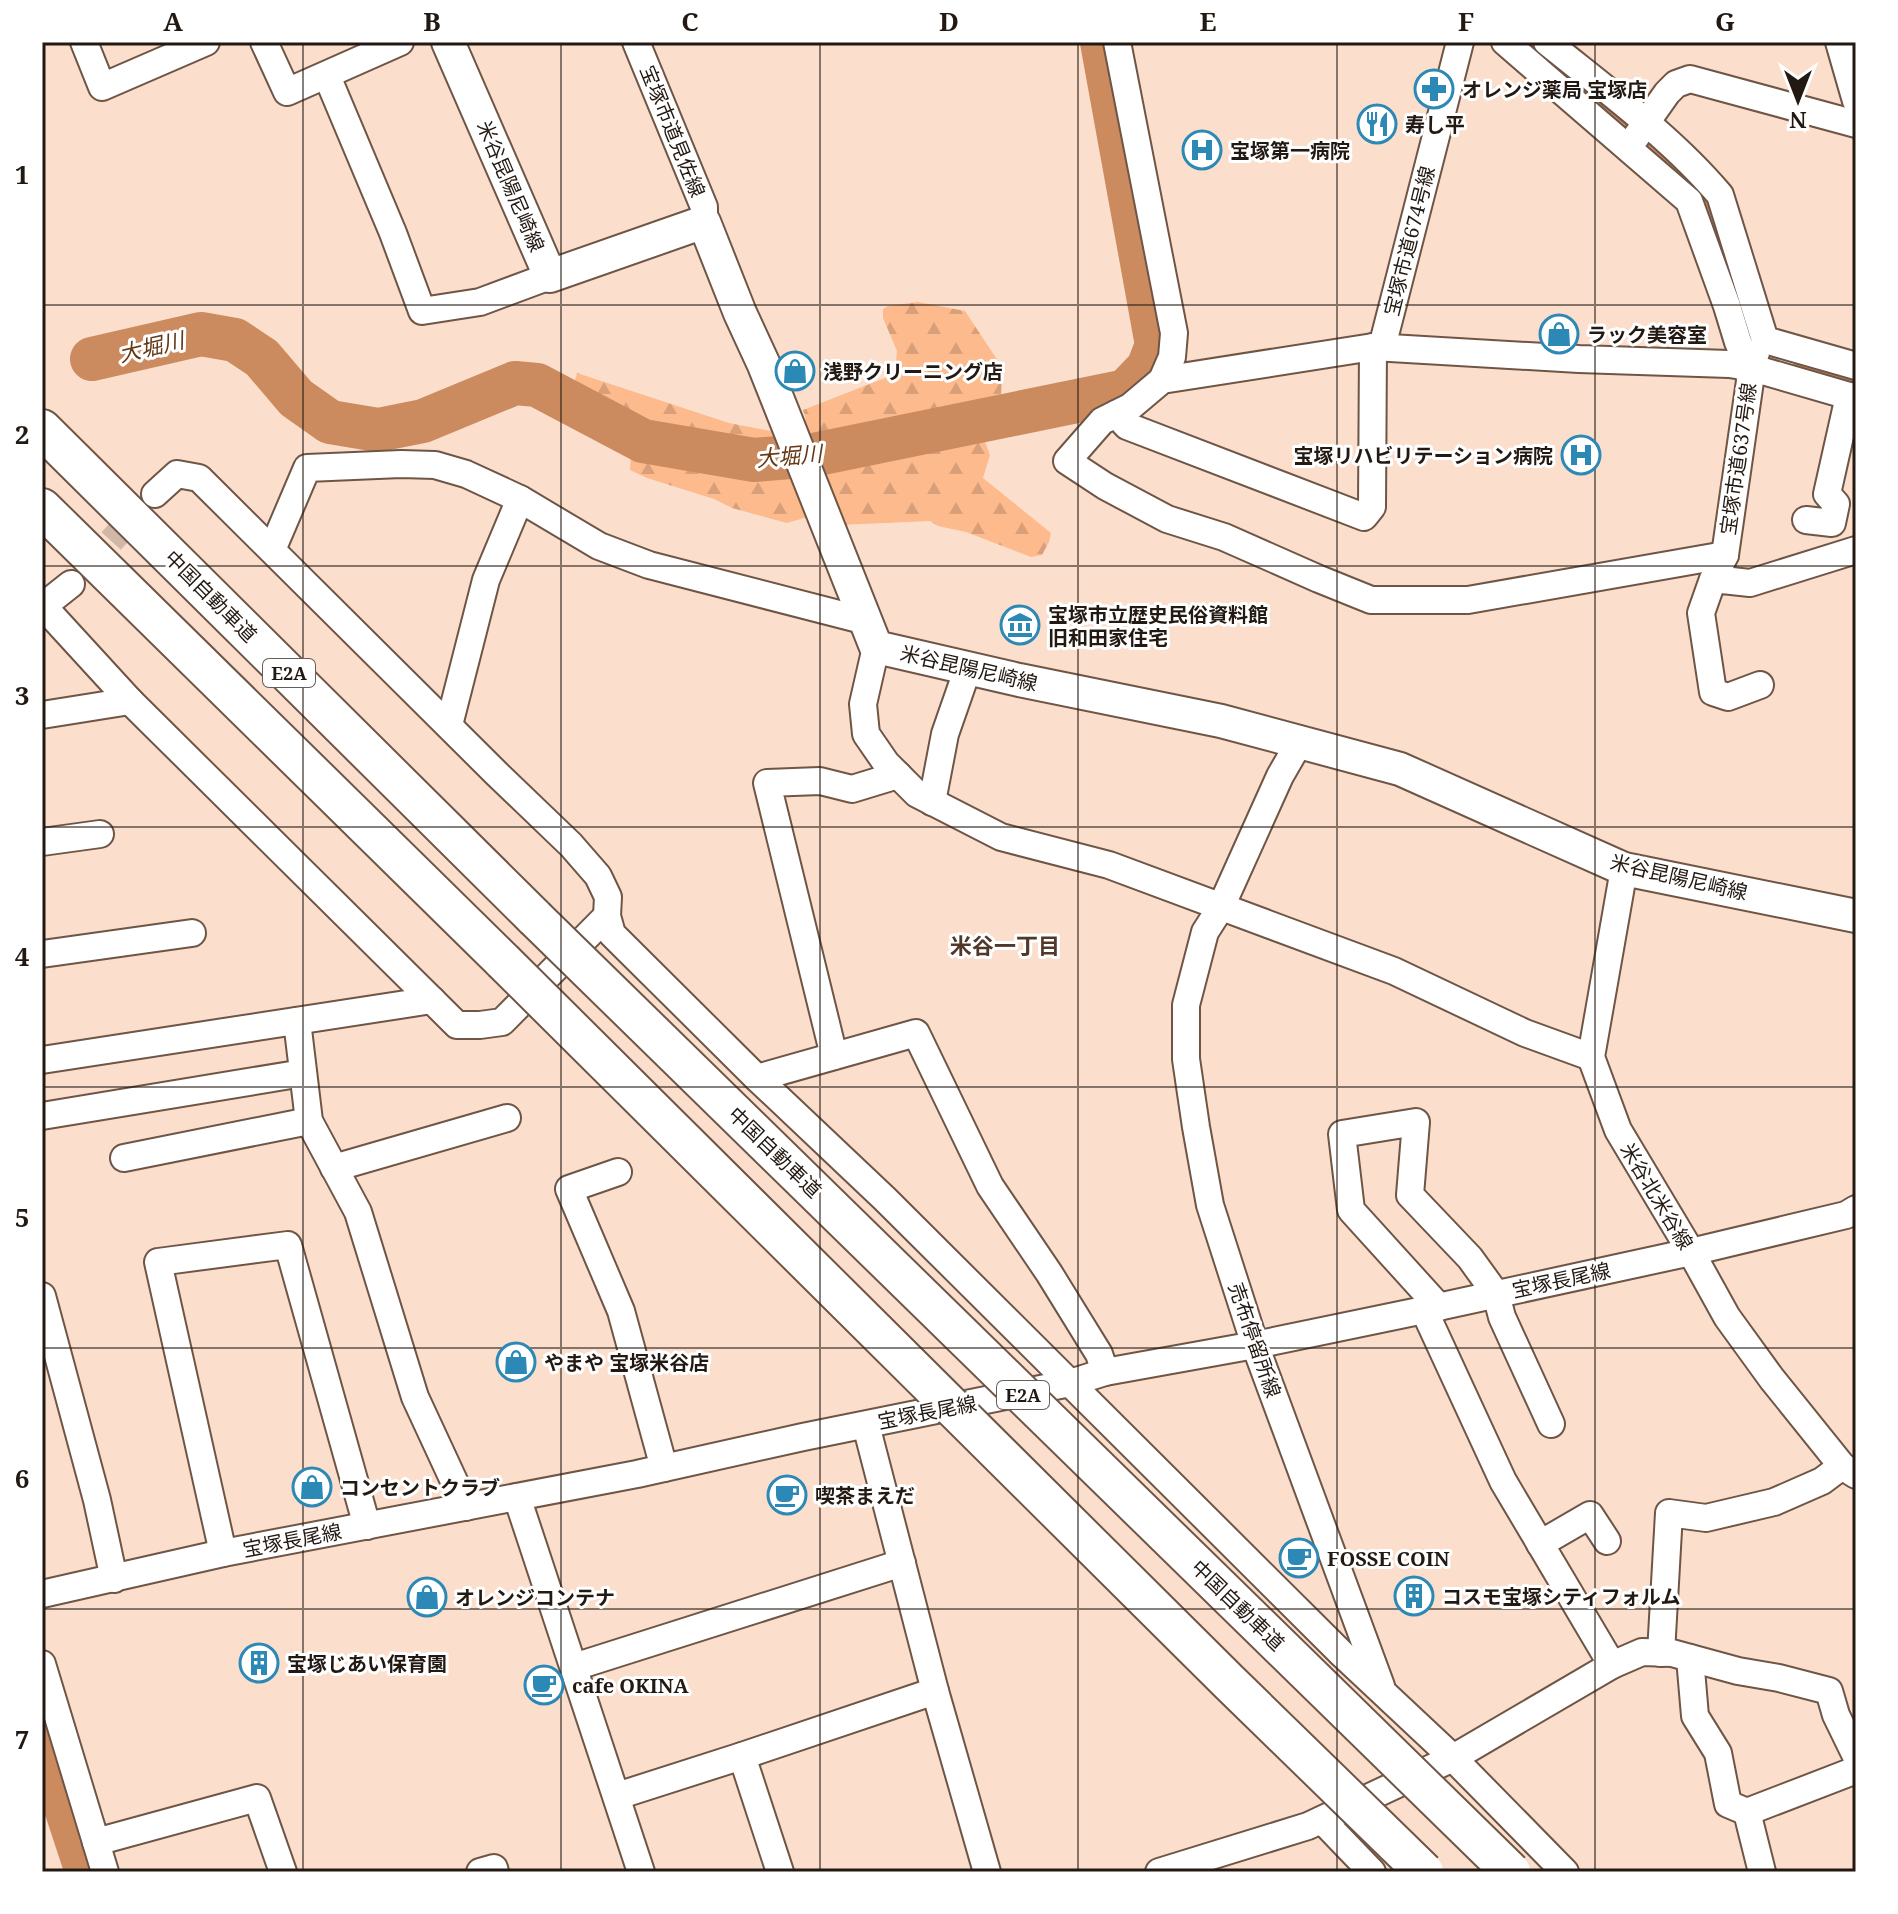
<svg xmlns="http://www.w3.org/2000/svg" width="1898" height="1914" viewBox="0 0 1898 1914" font-family="'Noto Serif','Noto Sans JP',serif">
  <defs>
    <pattern id="forest-firs" width="22" height="20" patternUnits="userSpaceOnUse" patternTransform="scale(2)"><rect width="22" height="20" fill="#fdba8d"/><path d="M5 1l3.5 6h-7zM16 11l3.5 6h-7z" fill="#d99f79"/></pattern>
  </defs>
  <rect width="100%" height="100%" fill="#fbdfcc"/>
  <g fill="url(#forest-firs)">
    <path d="M918,302L965,311L996,358L1002,372L1001,398L980,404L974,412L990,455L983,478L1051,533L1049,542L1042,555L1031,557L966,532L938,526L930,521L840,525L799,421L806,419L803,410L895,374L897,351L883,318V309L888,306Z"/>
    <path d="M577,373L729,423L776,432L811,516L787,523L732,508L714,499L647,478L630,470L631,451L620,437L564,421Z"/>
  </g>
  <g fill="none" stroke-linecap="round" stroke-linejoin="round">
    <g stroke="#cc8b5f" stroke-width="7">
      <path d="M1528,42L1634,131"/>
      <path d="M1643,139L1683,173"/>
      <path d="M1700,189L1724,261"/>
      <path d="M1796,367L1856,382"/>
    </g>
    <g stroke="#cc8b5f" stroke-width="44">
      <path d="M92,359L201,334L235,340L262,358L296,398L330,422L378,430L423,421L515,383L537,385L643,441L754,460L813,455L1126,391L1148,368L1157,345L1102,42"/>
      <path d="M42,1735L87,1872"/>
    </g>
    <path stroke="#d0b7a7" stroke-width="26" stroke-dasharray="26 13" stroke-linecap="butt" d="M85,570L142,507"/>
    <defs>
      <g id="minor">
        <path d="M84,42L102,87L206,42"/>
        <path d="M264,42L287,92L400,42"/>
        <path d="M636,42L704,207V222"/>
        <path d="M1117,42L1174,333L1172,357L1162,380"/>
        <path d="M1505,42L1689,201L1727,306L1738,342L1749,367"/>
        <path d="M1547,42C1605,89 1672,138 1720,195L1765,340L1856,366"/>
        <path d="M1839,42L1856,101"/>
        <path d="M327,76L393,233L422,311L480,302L550,276"/>
        <path d="M1636,137L1667,93L1676,84L1690,79L1856,124"/>
        <path d="M1382,347L1460,42"/>
        <path d="M1116,414L1127,426L1364,517L1372,507L1373,347"/>
        <path d="M155,494L177,474L199,478L496,773L571,845L598,876L608,897L607,916L612,934L757,1078L885,1199L1342,1654L1453,1758L1565,1872"/>
        <path d="M1806,520L1832,523L1836,504L1827,494L1849,396"/>
        <path d="M272,550L307,468L401,464L435,465L466,474L520,499"/>
        <path d="M1725,555L1468,600H1371L1319,579L1224,537L1167,519L1105,486L1067,461L1102,421L1130,407L1162,380L1373,347L1579,359L1729,364L1749,367L1856,398"/>
        <path d="M1718,569L1725,555L1750,381L1749,367L1756,353"/>
        <path d="M42,605L130,701L457,1025H480L502,1022L607,916"/>
        <path d="M42,607L71,584"/>
        <path d="M876,647L863,704L866,734L886,763L917,794L1001,837L1109,865L1394,971L1525,1033L1591,1057"/>
        <path d="M1760,685L1728,697L1713,692L1701,613L1713,579L1750,583L1856,550"/>
        <path d="M42,715L130,701"/>
        <path d="M449,725L486,580L520,499L599,546L649,565L866,621"/>
        <path d="M1299,743L1280,776L1221,907L1205,932L1186,1005V1059L1196,1127L1210,1205L1255,1345L1381,1686"/>
        <path d="M932,802L945,734L968,668"/>
        <path d="M42,842L100,834"/>
        <path d="M1624,869L1591,1057L1618,1130L1691,1252L1727,1317L1772,1379L1842,1466L1856,1475"/>
        <path d="M42,954L192,933"/>
        <path d="M297,1021L309,1121L358,1212L415,1397L466,1507"/>
        <path d="M834,1056L767,783L820,781L852,789L898,775"/>
        <path d="M42,1060L432,1000"/>
        <path d="M757,1078L916,1033L990,1186L1049,1273L1099,1354L1105,1372"/>
        <path d="M42,1116L303,1073"/>
        <path d="M124,1158L309,1121"/>
        <path d="M334,1168L507,1118"/>
        <path d="M618,1172L569,1189L621,1311L664,1468"/>
        <path d="M42,1296L97,1500L114,1579"/>
        <path d="M1439,1307L1351,1210L1342,1134L1416,1122L1410,1195L1470,1258L1496,1294L1502,1317L1551,1424"/>
        <path d="M1424,1310L1503,1481L1612,1665"/>
        <path d="M866,1425L935,1691L987,1872"/>
        <path d="M517,1497L641,1872"/>
        <path d="M1540,1544L1590,1515L1607,1541"/>
        <path d="M223,1553L158,1262L288,1245L367,1526"/>
        <path d="M42,1594L223,1553L637,1474L803,1437L1070,1383L1105,1372L1255,1345L1424,1310L1691,1252L1846,1215L1856,1209"/>
        <path d="M1661,1653L1669,1513L1706,1518L1774,1502L1822,1481L1842,1466"/>
        <path d="M1690,1658L1695,1716L1718,1753L1728,1804L1747,1812L1856,1770"/>
        <path d="M42,1664L105,1872"/>
        <path d="M574,1667L902,1563"/>
        <path d="M742,1756L780,1872"/>
        <path d="M617,1796L742,1756L935,1691"/>
        <path d="M1747,1812L1762,1872"/>
        <path d="M1322,1820L1372,1872"/>
        <path d="M96,1842L257,1798L283,1872"/>
        <path d="M480,1872L494,1868L495,1872"/>
        <path d="M1159,1872L1308,1826L1453,1758L1612,1665L1642,1652L1672,1653L1738,1671L1779,1678L1829,1691L1836,1715L1856,1756"/>
      </g>
      <path id="major" d="M448,42L550,276L704,222L740,313L764,365L876,647L1019,680L1221,721L1400,769L1624,869L1856,916"/>
      <g id="highway">
        <path d="M42,429L535,918"/>
        <path d="M42,508L503,961"/>
      </g>
    </defs>
    <use href="#minor" stroke="#6e5546" stroke-width="30"/>
    <use href="#major" stroke="#6e5546" stroke-width="36"/>
    <use href="#highway" stroke="#6e5546" stroke-width="42"/>
    <use href="#minor" stroke="#fff" stroke-width="26"/>
    <use href="#major" stroke="#fff" stroke-width="32"/>
    <use href="#highway" stroke="#fff" stroke-width="38"/>
    <defs>
      <g id="highway-bridge">
        <path d="M535,918L1511,1872"/>
        <path d="M503,961L1229,1682L1424,1872"/>
      </g>
    </defs>
    <use href="#highway-bridge" stroke="#6e5546" stroke-width="42" stroke-linecap="butt"/>
    <use href="#highway-bridge" stroke="#fff" stroke-width="38"/>
  </g>
  <path fill="none" stroke="#231913" stroke-width="2" stroke-opacity="0.55" d="M303,42V1872M561,42V1872M820,42V1872M1078,42V1872M1337,42V1872M1595,42V1872M42,305H1856M42,566H1856M42,827H1856M42,1087H1856M42,1348H1856M42,1609H1856"/>
  <defs>
    <symbol id="pharmacy-ring" viewBox="-11 -11 22 22"><circle r="9.5" fill="#fff" stroke="#2c88b5" stroke-width="1.5"/><path d="M-2-6h4v4h4v4h-4v4h-4v-4h-4v-4h4Z" fill="#2c88b5"/></symbol>
    <symbol id="restaurant-ring" viewBox="-11 -11 22 22"><circle r="9.5" fill="#fff" stroke="#2c88b5" stroke-width="1.5"/><path d="M-5-6h1v4h1v-4h1v4h1v-4h1v5L-1.5 .5V6h-2V.5L-5-1ZM5-6V6H3V1.5H1.5Q1.5-4 5-6Z" fill="#2c88b5"/></symbol>
    <symbol id="hospital-ring" viewBox="-11 -11 22 22"><circle r="9.5" fill="#fff" stroke="#2c88b5" stroke-width="1.5"/><path d="M-5-5h3v3.5h4V-5h3V5h-3V1.5h-4V5h-3Z" fill="#2c88b5"/></symbol>
    <symbol id="shop-ring" viewBox="-11 -11 22 22"><circle r="9.5" fill="#fff" stroke="#2c88b5" stroke-width="1.5"/><path d="M-5-2.5h2.3a2.7 3.5 0 0 1 5.4 0H5L5.5 6h-11ZM-1.5-2.5h3a1.5 2.3 0 0 0-3 0Z" fill="#2c88b5"/></symbol>
    <symbol id="museum-ring" viewBox="-11 -11 22 22"><circle r="9.5" fill="#fff" stroke="#2c88b5" stroke-width="1.5"/><path d="M0-6L6-3V-2H-6V-3ZM-5-1h2V3h-2ZM-1-1h2V3h-2ZM3-1h2V3H3ZM-6 4H6V6H-6Z" fill="#2c88b5"/></symbol>
    <symbol id="cafe-ring" viewBox="-11 -11 22 22"><circle r="9.5" fill="#fff" stroke="#2c88b5" stroke-width="1.5"/><path d="M-5.5-4.5H6V0H3Q3 3.5 0 3.5H-2.5Q-5.5 3.5-5.5 0ZM3-3.2v2h1.7v-2ZM-6 4.5H4V6H-6Z" fill="#2c88b5"/></symbol>
    <symbol id="building-ring" viewBox="-11 -11 22 22"><circle r="9.5" fill="#fff" stroke="#2c88b5" stroke-width="1.5"/><path d="M-4-6H4V6H1V3H-1V6H-4ZM-2.5-4.3h1.7v1.8h-1.7ZM.8-4.3h1.7v1.8H.8ZM-2.5-1h1.7V.8h-1.7ZM.8-1h1.7V.8H.8Z" fill="#2c88b5"/></symbol>
  </defs>
  <g fill-rule="evenodd">
    <use href="#pharmacy-ring" x="1412" y="67" width="44" height="44"/>
    <use href="#restaurant-ring" x="1355" y="102" width="44" height="44"/>
    <use href="#hospital-ring" x="1180" y="128" width="44" height="44"/>
    <use href="#shop-ring" x="1537" y="312" width="44" height="44"/>
    <use href="#shop-ring" x="773" y="349" width="44" height="44"/>
    <use href="#hospital-ring" x="1559" y="433" width="44" height="44"/>
    <use href="#museum-ring" x="998" y="603" width="44" height="44"/>
    <use href="#shop-ring" x="494" y="1340" width="44" height="44"/>
    <use href="#shop-ring" x="290" y="1465" width="44" height="44"/>
    <use href="#cafe-ring" x="765" y="1473" width="44" height="44"/>
    <use href="#cafe-ring" x="1277" y="1536" width="44" height="44"/>
    <use href="#building-ring" x="1392" y="1574" width="44" height="44"/>
    <use href="#shop-ring" x="405" y="1575" width="44" height="44"/>
    <use href="#building-ring" x="237" y="1641" width="44" height="44"/>
    <use href="#cafe-ring" x="522" y="1663" width="44" height="44"/>
  </g>
  <g text-anchor="middle" dominant-baseline="central" stroke-width="6" stroke-linejoin="round" paint-order="stroke">
    <g fill="#fff" stroke="#655e5a" stroke-width="2">
      <rect x="263" y="659" width="52" height="28" rx="6"/>
      <rect x="997" y="1381" width="52" height="28" rx="6"/>
    </g>
    <g font-size="18" font-weight="bold" fill="#231913">
      <text x="289" y="673">E2A</text>
      <text x="1023" y="1395">E2A</text>
    </g>
    <g font-size="20" font-weight="bold" fill="#231913" stroke="#fff" text-anchor="start">
      <text x="1462" y="89">オレンジ薬局 宝塚店</text>
      <text x="1405" y="124">寿し平</text>
      <text x="1230" y="150">宝塚第一病院</text>
      <text x="1587" y="334">ラック美容室</text>
      <text x="823" y="371">浅野クリーニング店</text>
      <text x="1553" y="455" text-anchor="end">宝塚リハビリテーション病院</text>
      <text x="1048" y="614">宝塚市立歴史民俗資料館<tspan x="1048" dy="23">旧和田家住宅</tspan></text>
      <text x="544" y="1362">やまや 宝塚米谷店</text>
      <text x="340" y="1487">コンセントクラブ</text>
      <text x="815" y="1495">喫茶まえだ</text>
      <text x="1327" y="1558">FOSSE COIN</text>
      <text x="1442" y="1596">コスモ宝塚シティフォルム</text>
      <text x="455" y="1597">オレンジコンテナ</text>
      <text x="287" y="1663">宝塚じあい保育園</text>
      <text x="572" y="1685">cafe OKINA</text>
    </g>
    <g font-size="20" fill="#231913" stroke="#fff">
      <text transform="translate(673 131) rotate(68)">宝塚市道見佐線</text>
      <text transform="translate(511 186) rotate(67)">米谷昆陽尼崎線</text>
      <text transform="translate(1409 241) rotate(-76)">宝塚市道674号線</text>
      <text transform="translate(1738 459) rotate(-82)">宝塚市道637号線</text>
      <text transform="translate(211 596) rotate(45)">中国自動車道</text>
      <text transform="translate(969 668) rotate(13)">米谷昆陽尼崎線</text>
      <text transform="translate(1679 877) rotate(13)">米谷昆陽尼崎線</text>
      <text transform="translate(775 1152) rotate(44)">中国自動車道</text>
      <text transform="translate(1657 1196) rotate(59)">米谷北米谷線</text>
      <text transform="translate(1561 1280) rotate(-12)">宝塚長尾線</text>
      <text transform="translate(1255 1340) rotate(71)">売布停留所線</text>
      <text transform="translate(927 1412) rotate(-11)">宝塚長尾線</text>
      <text transform="translate(292 1540) rotate(-11)">宝塚長尾線</text>
      <text transform="translate(1238 1605) rotate(44)">中国自動車道</text>
    </g>
    <g font-size="22" font-style="italic" fill="#653918" stroke="#fff">
      <text transform="translate(151 346) rotate(-13)">大堀川</text>
      <text transform="translate(789 455) rotate(-5)">大堀川</text>
    </g>
    <g font-size="22" font-weight="bold" fill="#50392a" stroke="#fff">
      <text x="1005" y="945">米谷一丁目</text>
    </g>
  </g>
  <rect width="1898" height="1914" fill="none" stroke="#ffffff" stroke-width="88"/>
  <g transform="translate(1798 100) rotate(180)" stroke="#ffffff" stroke-width="6" paint-order="stroke">
  <path d="M0-6L14 30L0 20L-14 30Z" fill="#231913"/>
  <text y="-12" font-size="22" font-weight="bold" text-anchor="middle" fill="#231913">N</text>
  </g>
  <rect x="44" y="44" width="1810" height="1826" fill="none" stroke="#231913" stroke-width="3"/>
  <g font-size="26" text-anchor="middle" font-weight="bold" fill="#231913">
    <text x="173" y="31">A</text>
    <text x="432" y="31">B</text>
    <text x="690" y="31">C</text>
    <text x="949" y="31">D</text>
    <text x="1208" y="31">E</text>
    <text x="1466" y="31">F</text>
    <text x="1725" y="31">G</text>
    <text x="22" y="184">1</text>
    <text x="22" y="444">2</text>
    <text x="22" y="705">3</text>
    <text x="22" y="966">4</text>
    <text x="22" y="1227">5</text>
    <text x="22" y="1488">6</text>
    <text x="22" y="1749">7</text>
  </g>
</svg>
